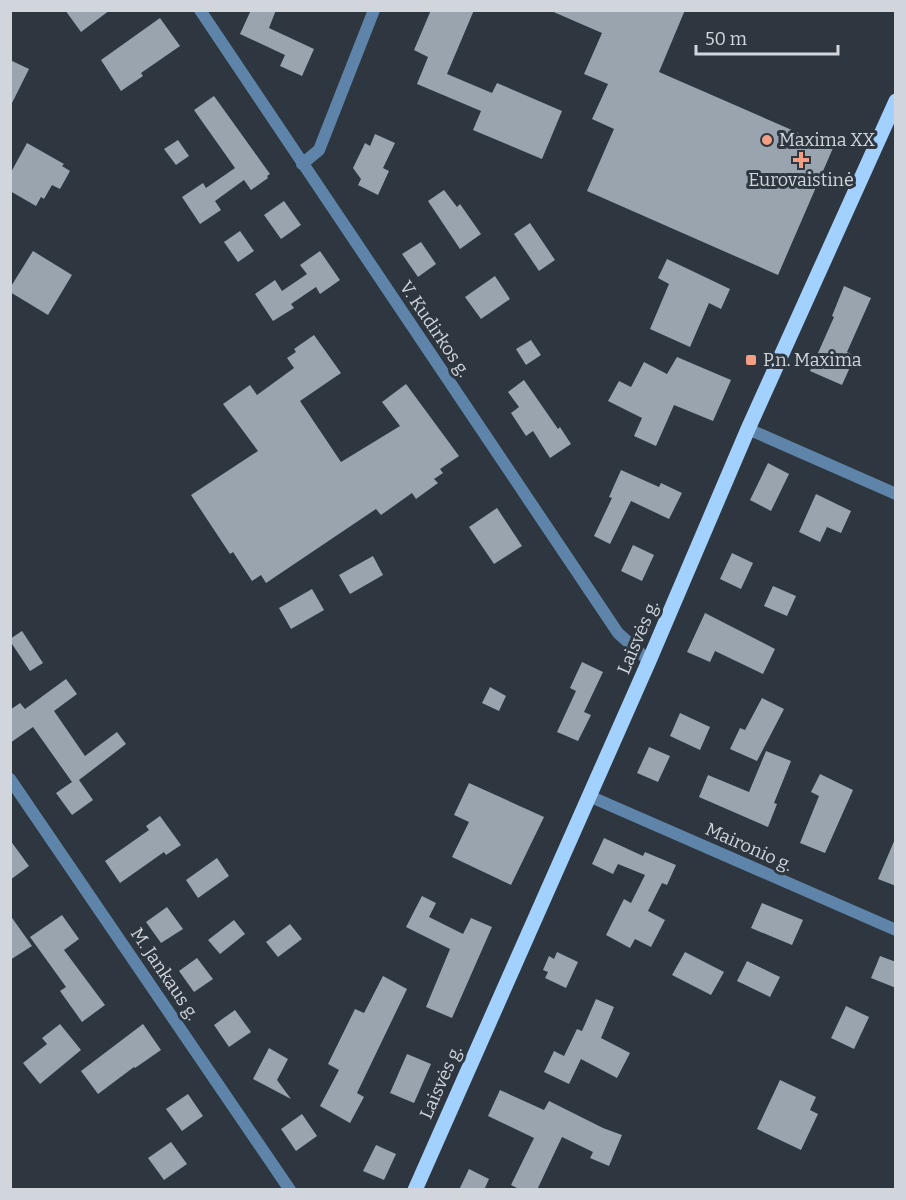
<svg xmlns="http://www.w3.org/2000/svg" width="906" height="1200" viewBox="0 0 906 1200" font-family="Bitter,serif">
  <rect width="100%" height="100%" fill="#2e373f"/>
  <g fill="#99a4ae">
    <path d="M65,10H110L81,32Z"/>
    <path d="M251,10H276L269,28L314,49L302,76L280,66L285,55L240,34Z"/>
    <path d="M431,10H474L447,74L492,93L497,83L562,111L542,159L473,130L481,111L417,84L428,57L414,50Z"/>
    <path d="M549,10H685L659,72L833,148L778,275L587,191L614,129L592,119L608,84L584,74L602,33Z"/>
    <path d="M160,18L180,46L141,73L143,76L121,91L101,60Z"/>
    <path d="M10,60L29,69L10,107Z"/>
    <path d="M214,96L270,174L267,176L268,178L251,190L244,180L215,201L221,210L200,224L182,197L203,183L206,188L235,168L194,110Z"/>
    <path d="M375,134L395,143L383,168L389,171L378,195L358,185L361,179L353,168L365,143L370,146Z"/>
    <path d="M178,140L189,156L176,165L164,149Z"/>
    <path d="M27,143L64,164L62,166L70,171L60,189L52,185L44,199L41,197L36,206L10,191V174Z"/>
    <path d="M444,190L457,207L460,204L481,234L460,249L428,201Z"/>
    <path d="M284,201L301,225L281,239L264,215Z"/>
    <path d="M530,223L555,260L539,271L514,234Z"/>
    <path d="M240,231L254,251L238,262L224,242Z"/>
    <path d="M421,242L436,264L418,277L402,254Z"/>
    <path d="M33,251L72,275L48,315L10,292V288Z"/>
    <path d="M320,251L340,280L320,294L316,287L291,304L294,308L273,321L255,294L275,280L282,291L307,274L300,265Z"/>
    <path d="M667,259L730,289L721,309L709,303L690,347L650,329L669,284L658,278Z"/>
    <path d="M495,276L510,299L481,319L465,297Z"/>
    <path d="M844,286L871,298L847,352L855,356L842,385L810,371L834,317L832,316Z"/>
    <path d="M314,335L341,373L300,401L341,462L400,426L382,402L406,384L459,456L440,469L443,473L434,479L438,483L416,499L412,493L381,515L376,509L266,583L261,575L252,581L233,552L230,554L191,495L258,451L223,404L250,385L257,395L294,368L287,358L296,352L294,349Z"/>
    <path d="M531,340L541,355L526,365L516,349Z"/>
    <path d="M677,357L731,380L713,421L674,405L656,446L634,436L642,418L608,401L619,381L631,387L644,362L667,374Z"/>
    <path d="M524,380L558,429L560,427L571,444L550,458L533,431L526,436L511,413L519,407L508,392Z"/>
    <path d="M768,463L789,474L771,511L750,500Z"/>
    <path d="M621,470L659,487L661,483L682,493L669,519L631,501L610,544L594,536L612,498L609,497Z"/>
    <path d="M816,494L851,511L841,533L827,527L820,542L799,532Z"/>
    <path d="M497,508L522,546L494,564L469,527Z"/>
    <path d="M633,545L654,555L642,581L621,571Z"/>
    <path d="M732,553L753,563L741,589L720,579Z"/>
    <path d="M373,556L383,575L350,594L339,575Z"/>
    <path d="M773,586L796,596L787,616L764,606Z"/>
    <path d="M312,589L324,610L291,629L279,608Z"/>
    <path d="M705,613L775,649L763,674L715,651L710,662L687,652Z"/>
    <path d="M22,631L43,663L30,671L10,641V639Z"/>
    <path d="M582,662L603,672L584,712L591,715L578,741L557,732L576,691L570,688Z"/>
    <path d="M66,679L77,694L54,711L85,756L117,732L126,744L79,780L93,800L72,815L56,793L72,782L33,727L10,743V710L20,703L25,709Z"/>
    <path d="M490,687L506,696L499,711L482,703Z"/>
    <path d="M762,698L784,709L757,761L730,749L740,728L745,730Z"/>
    <path d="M680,713L710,727L700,750L670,736Z"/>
    <path d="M649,747L670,756L658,782L637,773Z"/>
    <path d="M766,751L791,761L774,803L777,804L768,827L699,797L708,775L749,792Z"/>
    <path d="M820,774L853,790L825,853L800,843L819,796L811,792Z"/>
    <path d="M469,783L544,817L511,885L452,857L469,822L454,815Z"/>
    <path d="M160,816L181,845L166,855L164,852L120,883L105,861L149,830L146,826Z"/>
    <path d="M604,838L643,856L645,852L676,865L667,885L662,883L648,911L665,920L651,947L635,939L630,948L606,935L624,899L631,903L645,875L618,864L613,874L592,864Z"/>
    <path d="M895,839H896V886L878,879Z"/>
    <path d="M10,840L29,866L10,880Z"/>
    <path d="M217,858L229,876L198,898L186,880Z"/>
    <path d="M422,896L436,903L429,917L463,934L471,918L492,927L452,1018L426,1007L450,949L406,927Z"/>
    <path d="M762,903L803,920L792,945L751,928Z"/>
    <path d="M167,907L183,929L161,943L146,922Z"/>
    <path d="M10,915L32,946L10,960Z"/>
    <path d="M62,915L79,939L64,950L105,1005L82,1022L60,991L66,987L30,937Z"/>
    <path d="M234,920L245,934L220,954L208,940Z"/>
    <path d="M290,924L302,939L278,957L266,942Z"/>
    <path d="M557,952L578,962L566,988L545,978L548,972L543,970L549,956L554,959Z"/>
    <path d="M685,952L724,972L711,995L672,975Z"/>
    <path d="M880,956L896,962V988L871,978Z"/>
    <path d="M197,958L213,979L194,992L179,971Z"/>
    <path d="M747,961L780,977L770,997L737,981Z"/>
    <path d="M383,976L407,989L357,1093L364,1097L350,1123L320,1106L339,1070L328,1064L355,1009L364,1013Z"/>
    <path d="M596,999L614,1007L601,1038L630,1053L617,1078L581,1059L569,1084L544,1072L554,1051L564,1056L577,1029L582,1031Z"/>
    <path d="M846,1006L869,1017L854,1049L831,1038Z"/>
    <path d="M235,1010L251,1032L229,1047L214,1025Z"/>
    <path d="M60,1024L81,1050L40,1084L23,1063L47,1044L42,1038Z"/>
    <path d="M143,1024L161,1050L135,1068L134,1067L98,1094L81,1071Z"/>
    <path d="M269,1048L288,1059L277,1080L291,1099L253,1079Z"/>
    <path d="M407,1054L431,1064L414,1103L390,1093Z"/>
    <path d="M780,1080L816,1097L810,1110L818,1114L801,1150L757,1129Z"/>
    <path d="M500,1090L544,1110L549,1101L603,1128L622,1135L609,1166L590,1158L593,1152L562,1137L537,1190H521L511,1185L534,1138L488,1116Z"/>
    <path d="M188,1094L203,1116L182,1131L166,1109Z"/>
    <path d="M302,1114L317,1136L296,1151L281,1129Z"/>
    <path d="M171,1142L187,1164L164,1180L148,1158Z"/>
    <path d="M376,1145L396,1154L384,1180L363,1171Z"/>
    <path d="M469,1169L489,1179L484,1190H459Z"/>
  </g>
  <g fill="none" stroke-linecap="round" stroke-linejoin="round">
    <g stroke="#5e84aa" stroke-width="12">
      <path d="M200,10L618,633L649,661"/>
      <path d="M302,164L319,150L374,10"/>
      <path d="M748,429L896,494"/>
      <path d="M10,779L290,1190"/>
      <path d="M589,796L896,930"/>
    </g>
    <path stroke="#a2d0ff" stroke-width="15" d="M415,1190L649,661L748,429L896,101"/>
  </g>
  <g fill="#f39f84" stroke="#2e373f" stroke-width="2">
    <circle cx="767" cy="140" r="6"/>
    <path d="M798 151h6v6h6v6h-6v6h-6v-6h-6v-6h6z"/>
    <rect x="745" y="354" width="12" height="12" rx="3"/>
  </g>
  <g text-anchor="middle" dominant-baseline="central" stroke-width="6" stroke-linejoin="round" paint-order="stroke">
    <g font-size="18" fill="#d1d6dc" stroke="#2e373f" text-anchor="start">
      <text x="779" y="140">Maxima XX</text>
      <text x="801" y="180" text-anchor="middle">Eurovaistinė</text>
      <text x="763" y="360">P.n. Maxima</text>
    </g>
    <g font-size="18" fill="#d1d6dc" stroke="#2e373f">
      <text transform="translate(435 329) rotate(56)">V. Kudirkos g.</text>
      <text transform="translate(638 637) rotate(-67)">Laisvės g.</text>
      <text transform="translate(749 847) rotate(24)">Maironio g.</text>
      <text transform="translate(165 974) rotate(56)">M. Jankaus g.</text>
      <text transform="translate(441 1082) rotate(-66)">Laisvės g.</text>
    </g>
  </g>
  <rect width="906" height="1200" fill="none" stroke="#d1d6dc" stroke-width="24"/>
  <path d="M696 45v9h142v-9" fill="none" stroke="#d1d6dc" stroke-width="3"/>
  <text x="705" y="45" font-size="18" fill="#d1d6dc" stroke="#2e373f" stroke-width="4.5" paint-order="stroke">50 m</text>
</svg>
